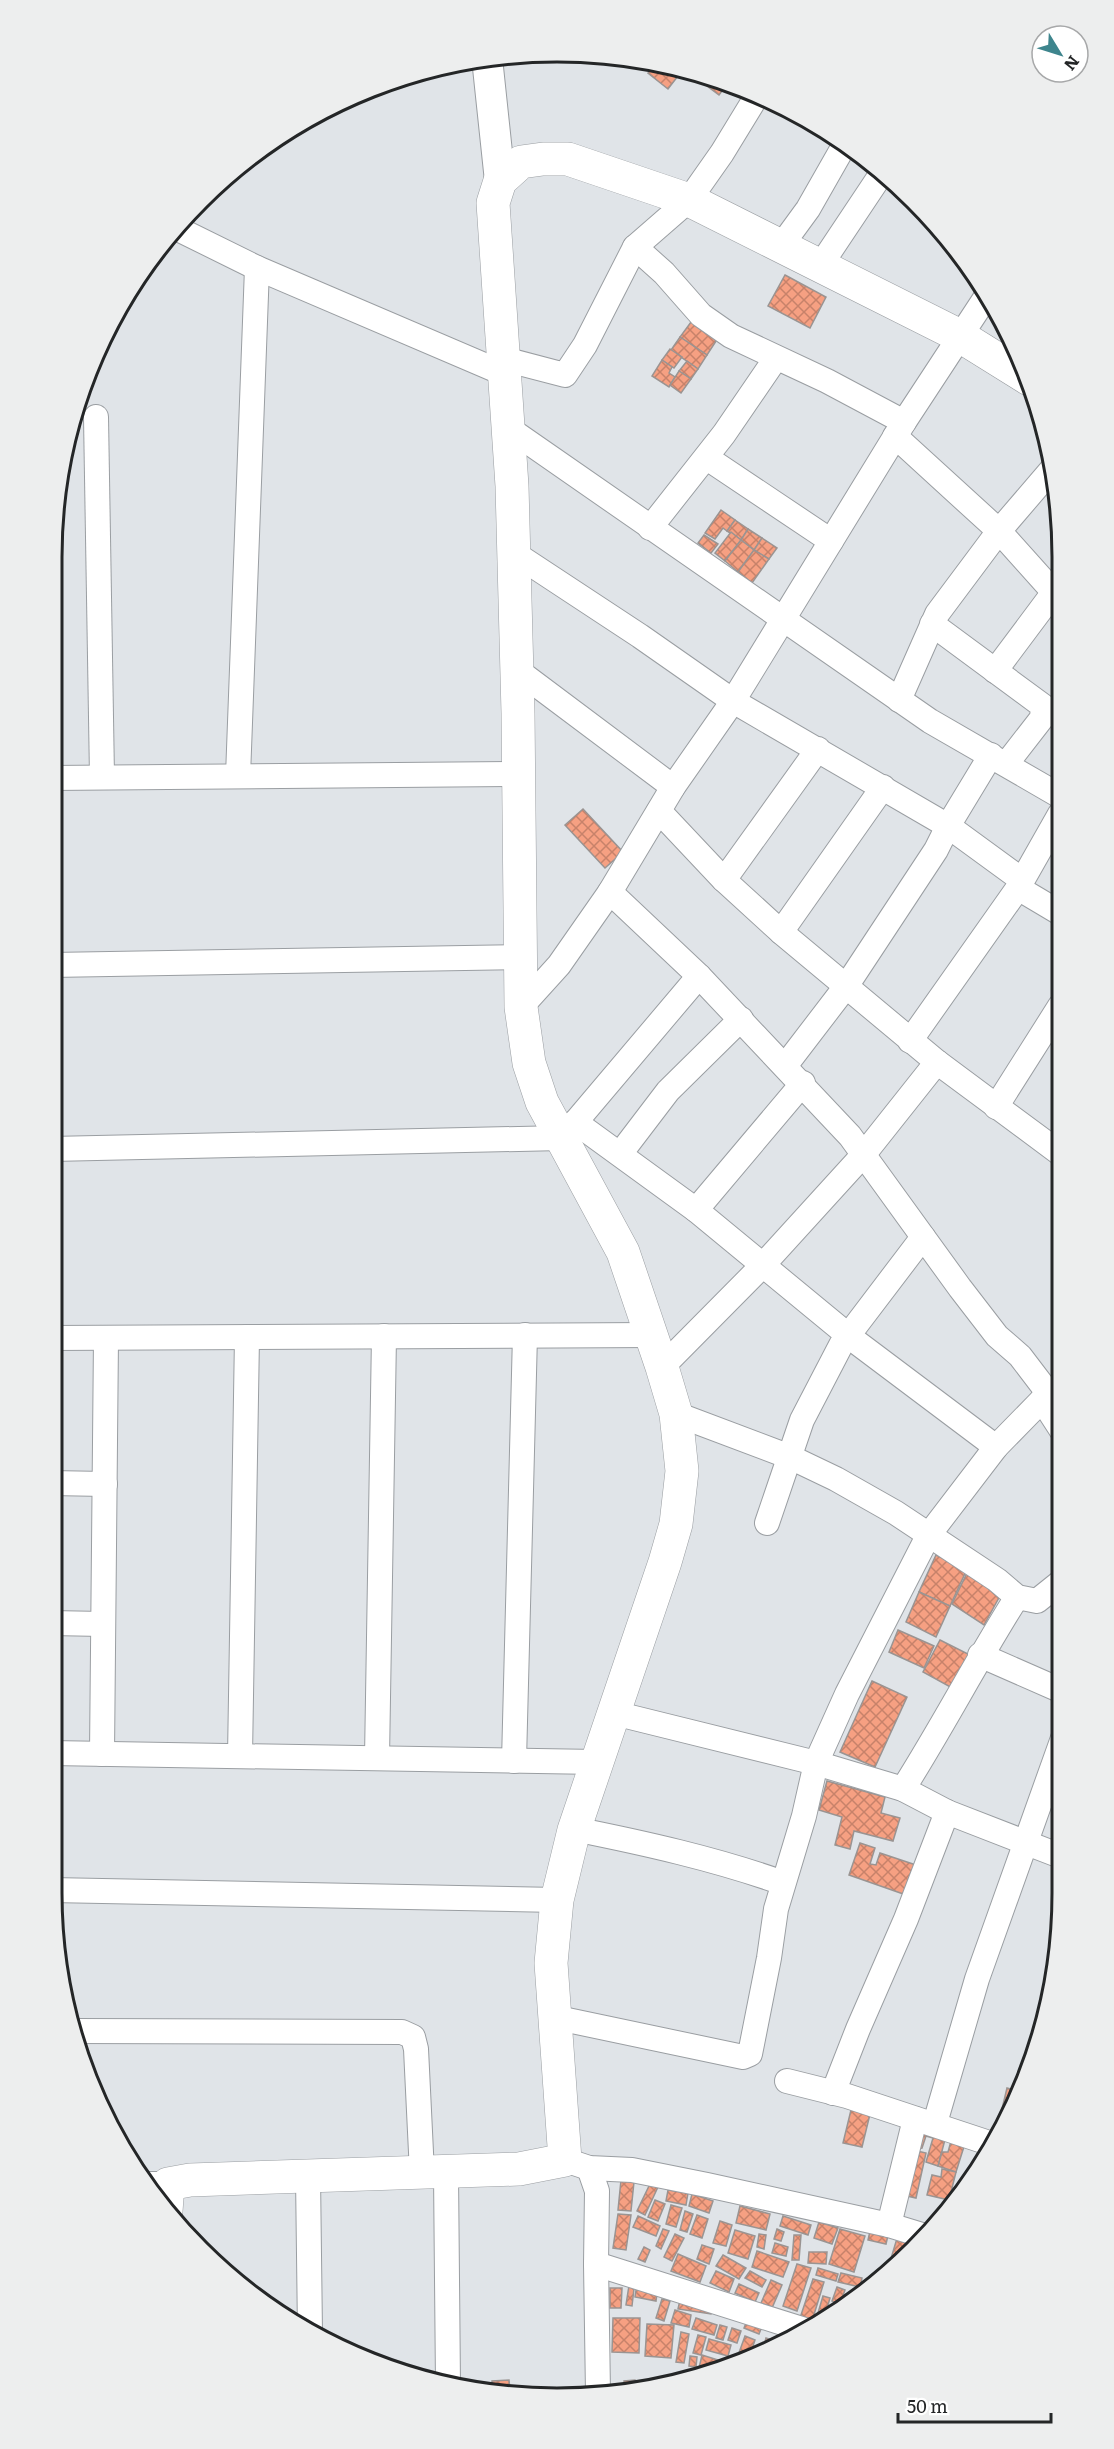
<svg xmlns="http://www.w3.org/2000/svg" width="1114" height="2449" viewBox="0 0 1114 2449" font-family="Literata,serif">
  <defs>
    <pattern id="building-cross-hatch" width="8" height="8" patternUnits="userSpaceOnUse" patternTransform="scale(1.5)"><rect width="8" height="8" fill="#f6a082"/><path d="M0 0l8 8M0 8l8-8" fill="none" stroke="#c7826a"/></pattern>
  </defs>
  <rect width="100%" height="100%" fill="#e0e4e8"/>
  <g fill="url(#building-cross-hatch)" stroke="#9a9492" stroke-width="1.5">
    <path d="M657,61L674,66L681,72L668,89L648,73Z"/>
    <path d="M698,73L728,83L719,95L695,77Z"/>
    <path d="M785,275L826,297L810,328L768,306Z"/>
    <path d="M694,318L720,335L707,355L680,337Z"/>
    <path d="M680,337L707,355L698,369L671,350Z"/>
    <path d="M670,349L682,357L674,368L662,360Z"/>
    <path d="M662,360L672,367L669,373L675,377L669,387L652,376Z"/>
    <path d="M687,361L698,369L691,379L679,371Z"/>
    <path d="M679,371L691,379L681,393L670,385Z"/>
    <path d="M721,510L735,520L727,531L723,528L715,539L705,533Z"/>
    <path d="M735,520L748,529L741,540L727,531Z"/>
    <path d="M748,529L762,538L754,550L741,540Z"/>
    <path d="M731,532L741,540L725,561L715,553Z"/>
    <path d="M704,535L718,544L711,553L698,543Z"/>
    <path d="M762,538L777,548L769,559L754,550Z"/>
    <path d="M741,540L754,550L738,572L725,561Z"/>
    <path d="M754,550L769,559L752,583L738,572Z"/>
    <path d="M583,809L623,852L605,868L565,825Z"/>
    <path d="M936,1555L967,1569L950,1606L919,1592Z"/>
    <path d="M969,1569L1001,1594L984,1625L952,1604Z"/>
    <path d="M919,1592L950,1606L936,1637L906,1622Z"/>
    <path d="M898,1630L934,1646L924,1668L889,1652Z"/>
    <path d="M940,1640L972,1656L954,1689L923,1672Z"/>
    <path d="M872,1681L907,1697L875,1767L840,1752Z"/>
    <path d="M827,1781L885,1797L881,1813L900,1818L893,1841L854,1831L850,1849L835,1845L842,1817L819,1810Z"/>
    <path d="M860,1843L875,1848L870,1864L876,1865L880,1853L919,1866L909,1896L849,1875Z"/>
    <path d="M1007,2088L1021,2092L997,2130Z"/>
    <path d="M852,2106L871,2110L862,2147L843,2143Z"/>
    <path d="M923,2125L947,2132L938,2166L926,2162L933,2138L926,2136L922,2148L916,2149Z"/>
    <path d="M967,2137L956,2172L938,2166L942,2152H948L951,2141Z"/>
    <path d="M913,2150L926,2153L916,2198L902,2195Z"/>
    <path d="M942,2169L956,2172L949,2200L927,2195L932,2175L941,2177Z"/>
    <path d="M621,2180L634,2182L631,2211L618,2210Z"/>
    <path d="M650,2184L658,2187L645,2215L637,2211Z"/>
    <path d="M668,2190L688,2193L686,2205L666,2201Z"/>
    <path d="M692,2194L713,2201L709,2213L689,2206Z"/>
    <path d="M655,2200L665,2204L658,2221L648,2217Z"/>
    <path d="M671,2205L682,2208L676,2227L666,2224Z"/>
    <path d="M740,2206L770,2214L766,2230L736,2223Z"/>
    <path d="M685,2211L693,2214L687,2232L680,2230Z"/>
    <path d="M618,2214L631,2215L626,2250L613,2248Z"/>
    <path d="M697,2215L708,2219L702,2238L690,2234Z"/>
    <path d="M638,2216L660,2226L656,2236L633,2227Z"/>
    <path d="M783,2216L811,2225L808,2235L780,2226Z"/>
    <path d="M720,2221L732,2225L726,2246L713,2243Z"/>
    <path d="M819,2222L838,2228L832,2244L814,2238Z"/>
    <path d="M871,2227L889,2231L886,2244L868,2240Z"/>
    <path d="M663,2229L669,2231L661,2249L656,2246Z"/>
    <path d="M777,2229L784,2232L781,2241L774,2239Z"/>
    <path d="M840,2229L865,2236L854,2272L829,2264Z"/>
    <path d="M735,2230L755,2236L748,2259L728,2253Z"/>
    <path d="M675,2234L684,2238L672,2261L664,2257Z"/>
    <path d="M759,2234L766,2235L764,2249L757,2247Z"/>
    <path d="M794,2235H801L799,2260H792Z"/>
    <path d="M898,2235L916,2243L889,2265Z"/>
    <path d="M775,2243L788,2247L786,2256L772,2253Z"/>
    <path d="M702,2245L714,2249L709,2264L697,2259Z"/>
    <path d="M644,2247L650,2250L645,2262L638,2259Z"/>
    <path d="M757,2251L789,2262L783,2277L752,2267Z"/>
    <path d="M809,2252H827L826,2264L808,2263Z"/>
    <path d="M678,2254L706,2266L700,2282L671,2271Z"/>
    <path d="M723,2255L746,2268L739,2279L716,2266Z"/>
    <path d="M797,2264L811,2268L797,2311L783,2306Z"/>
    <path d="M818,2268L838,2274L836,2281L816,2275Z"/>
    <path d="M716,2271L734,2279L729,2292L710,2283Z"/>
    <path d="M750,2271L766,2280L762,2287L745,2278Z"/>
    <path d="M841,2273L862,2278L860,2287L838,2282Z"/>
    <path d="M630,2279L635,2280L632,2306L626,2305Z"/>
    <path d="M813,2279L824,2282L812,2321L800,2318Z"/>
    <path d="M771,2280L782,2285L772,2308L761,2303Z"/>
    <path d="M637,2284L658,2286L656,2301L635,2297Z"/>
    <path d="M739,2284L759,2293L755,2302L735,2293Z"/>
    <path d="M837,2287L845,2290L840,2304L832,2301Z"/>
    <path d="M610,2288H622L621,2308H610Z"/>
    <path d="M823,2296L830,2298L824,2319L818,2324L815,2323Z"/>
    <path d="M662,2299L670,2301L664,2321L656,2318Z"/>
    <path d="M680,2300L713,2305L711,2314L678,2309Z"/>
    <path d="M675,2310L691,2315L689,2327L671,2323Z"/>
    <path d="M613,2318H640L639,2353L612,2352Z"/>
    <path d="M696,2318L717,2325L714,2335L692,2329Z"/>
    <path d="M748,2318L763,2324L759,2334L744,2328Z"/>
    <path d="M647,2324L674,2325L671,2358L645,2356Z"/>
    <path d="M720,2325L727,2327L723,2340L716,2338Z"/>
    <path d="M732,2328L741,2331L737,2343L728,2340Z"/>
    <path d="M681,2332L689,2334L684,2363L676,2362Z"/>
    <path d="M698,2335L706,2337L701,2355L693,2353Z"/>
    <path d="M745,2336L755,2340L749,2358L735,2364Z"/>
    <path d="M766,2338L775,2341L774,2347L765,2350H763Z"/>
    <path d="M709,2339L731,2345L728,2356L706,2350Z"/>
    <path d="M702,2355L718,2360L715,2372L697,2377Z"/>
    <path d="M690,2356L697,2357L696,2367L689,2366Z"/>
    <path d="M509,2380L510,2390L492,2389V2381Z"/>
    <path d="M635,2380L636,2391L625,2393L624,2381Z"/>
  </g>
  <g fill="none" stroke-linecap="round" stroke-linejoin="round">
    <defs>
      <g id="minor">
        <path d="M176,228L257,268L505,374"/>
        <path d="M781,246L808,209L845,144"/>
        <path d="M635,247L664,273L701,315L731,336L827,381L904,422"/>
        <path d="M820,266L882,173"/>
        <path d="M504,359L565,375L585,345L635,247L689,200L722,153L758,94"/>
        <path d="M96,417L102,777"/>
        <path d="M508,428L930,721L1060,796"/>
        <path d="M895,436L999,531L1059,598"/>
        <path d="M707,458L831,541"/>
        <path d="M650,528L724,434L776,358"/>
        <path d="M514,553L640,636L733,701L948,826L1022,880"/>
        <path d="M932,624L1043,706L1042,718L1007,763"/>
        <path d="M517,670L673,787"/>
        <path d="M995,671L1054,592"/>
        <path d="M899,700L937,614L999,531L1053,468"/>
        <path d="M238,776L257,268"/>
        <path d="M51,778L518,774"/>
        <path d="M659,811L724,880L781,932L937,1062L1061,1154"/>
        <path d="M724,880L818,749"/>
        <path d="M1018,888L1060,913"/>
        <path d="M610,892L699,976L850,1136L960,1288L997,1336L1020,1356L1052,1398"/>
        <path d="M781,932L883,787"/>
        <path d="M51,965L520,957"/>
        <path d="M521,1007L559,965L610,892L673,787L733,701L904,422L986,297"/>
        <path d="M910,1041L1018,888L1060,814"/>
        <path d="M785,1066L847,985L936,850L948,826L991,755"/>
        <path d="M996,1107L1060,1006"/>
        <path d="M575,1122L696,1210L855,1341L996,1447"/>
        <path d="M51,1149L562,1138L699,976"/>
        <path d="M620,1154L668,1091L741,1019"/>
        <path d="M696,1210L803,1083"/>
        <path d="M51,1338L652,1335"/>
        <path d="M662,1367L762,1266L864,1154L937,1062"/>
        <path d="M1042,1400L1062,1431"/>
        <path d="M676,1414L790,1457L836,1479L896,1513L997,1580L1017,1597L1037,1601L1062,1581"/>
        <path d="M51,1483L105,1484"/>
        <path d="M767,1523L802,1420L841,1345L923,1237"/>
        <path d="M51,1623L103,1624"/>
        <path d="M980,1655L1062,1691"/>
        <path d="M614,1713L816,1763L903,1789L947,1812L1063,1857"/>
        <path d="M51,1753L597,1762"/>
        <path d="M102,1754L106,1338"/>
        <path d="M240,1756L247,1337"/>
        <path d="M377,1758L384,1336"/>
        <path d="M514,1761L525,1335"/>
        <path d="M903,1789C943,1726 977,1660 1017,1597"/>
        <path d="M574,1829C644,1843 716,1859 783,1883"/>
        <path d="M51,1890L557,1900"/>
        <path d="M553,2017L743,2057L750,2054L769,1958L776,1909L804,1816L816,1763L847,1694L928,1536L996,1447L1042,1400L1061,1397"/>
        <path d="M74,2031L402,2032L413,2037L416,2049L422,2173"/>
        <path d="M787,2081L847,2096L989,2143"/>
        <path d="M833,2093L858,2029L906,1919L947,1812"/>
        <path d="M935,2123L977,1979L1063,1738"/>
        <path d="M565,2160L589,2168L632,2170L707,2185L889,2225L925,2236"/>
        <path d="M589,2168L597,2191L596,2264L598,2393"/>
        <path d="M446,2173L448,2385"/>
        <path d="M308,2176L310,2333"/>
        <path d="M147,2184H168"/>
        <path d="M889,2225L915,2119"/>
        <path d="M596,2264L808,2331"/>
      </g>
      <path id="tertiary" d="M487,58L500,181"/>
      <path id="secondary" d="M166,2211L168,2184L190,2180L519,2169L565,2160L551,1963L557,1900L574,1830L665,1562L676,1524L682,1471L676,1414L662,1367L623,1252L542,1102L529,1063L521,1007L518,713L512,486L493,203L500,181L521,162L543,159H568L689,200L960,336L1029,379"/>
    </defs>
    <use href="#minor" stroke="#9a9ea2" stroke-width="26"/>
    <use href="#tertiary" stroke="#9a9ea2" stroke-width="32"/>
    <use href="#secondary" stroke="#9a9ea2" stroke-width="34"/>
    <use href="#minor" stroke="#fff" stroke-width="24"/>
    <use href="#tertiary" stroke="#fff" stroke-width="30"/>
    <use href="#secondary" stroke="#fff" stroke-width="33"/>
  </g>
  <path d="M0 0H1114V2449H0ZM557 62H557A495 495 0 0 1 1052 557V1893A495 495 0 0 1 557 2388H557A495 495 0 0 1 62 1893V557A495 495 0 0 1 557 62Z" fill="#edeeee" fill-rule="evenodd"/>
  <path fill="none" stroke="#242627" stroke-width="3" d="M557 62H557A495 495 0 0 1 1052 557V1893A495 495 0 0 1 557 2388H557A495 495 0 0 1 62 1893V557A495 495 0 0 1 557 62Z"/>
  <g transform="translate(1060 54) rotate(128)"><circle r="28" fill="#ffffff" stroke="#a7a8a9" stroke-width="1.5"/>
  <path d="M0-4.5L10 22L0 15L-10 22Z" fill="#3e858d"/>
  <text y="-9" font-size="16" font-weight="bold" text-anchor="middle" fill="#242627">N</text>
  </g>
  <path d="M898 2413v9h153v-9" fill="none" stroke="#242627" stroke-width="3"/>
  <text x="907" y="2413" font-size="18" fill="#242627" stroke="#ffffff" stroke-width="4.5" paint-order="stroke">50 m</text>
</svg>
